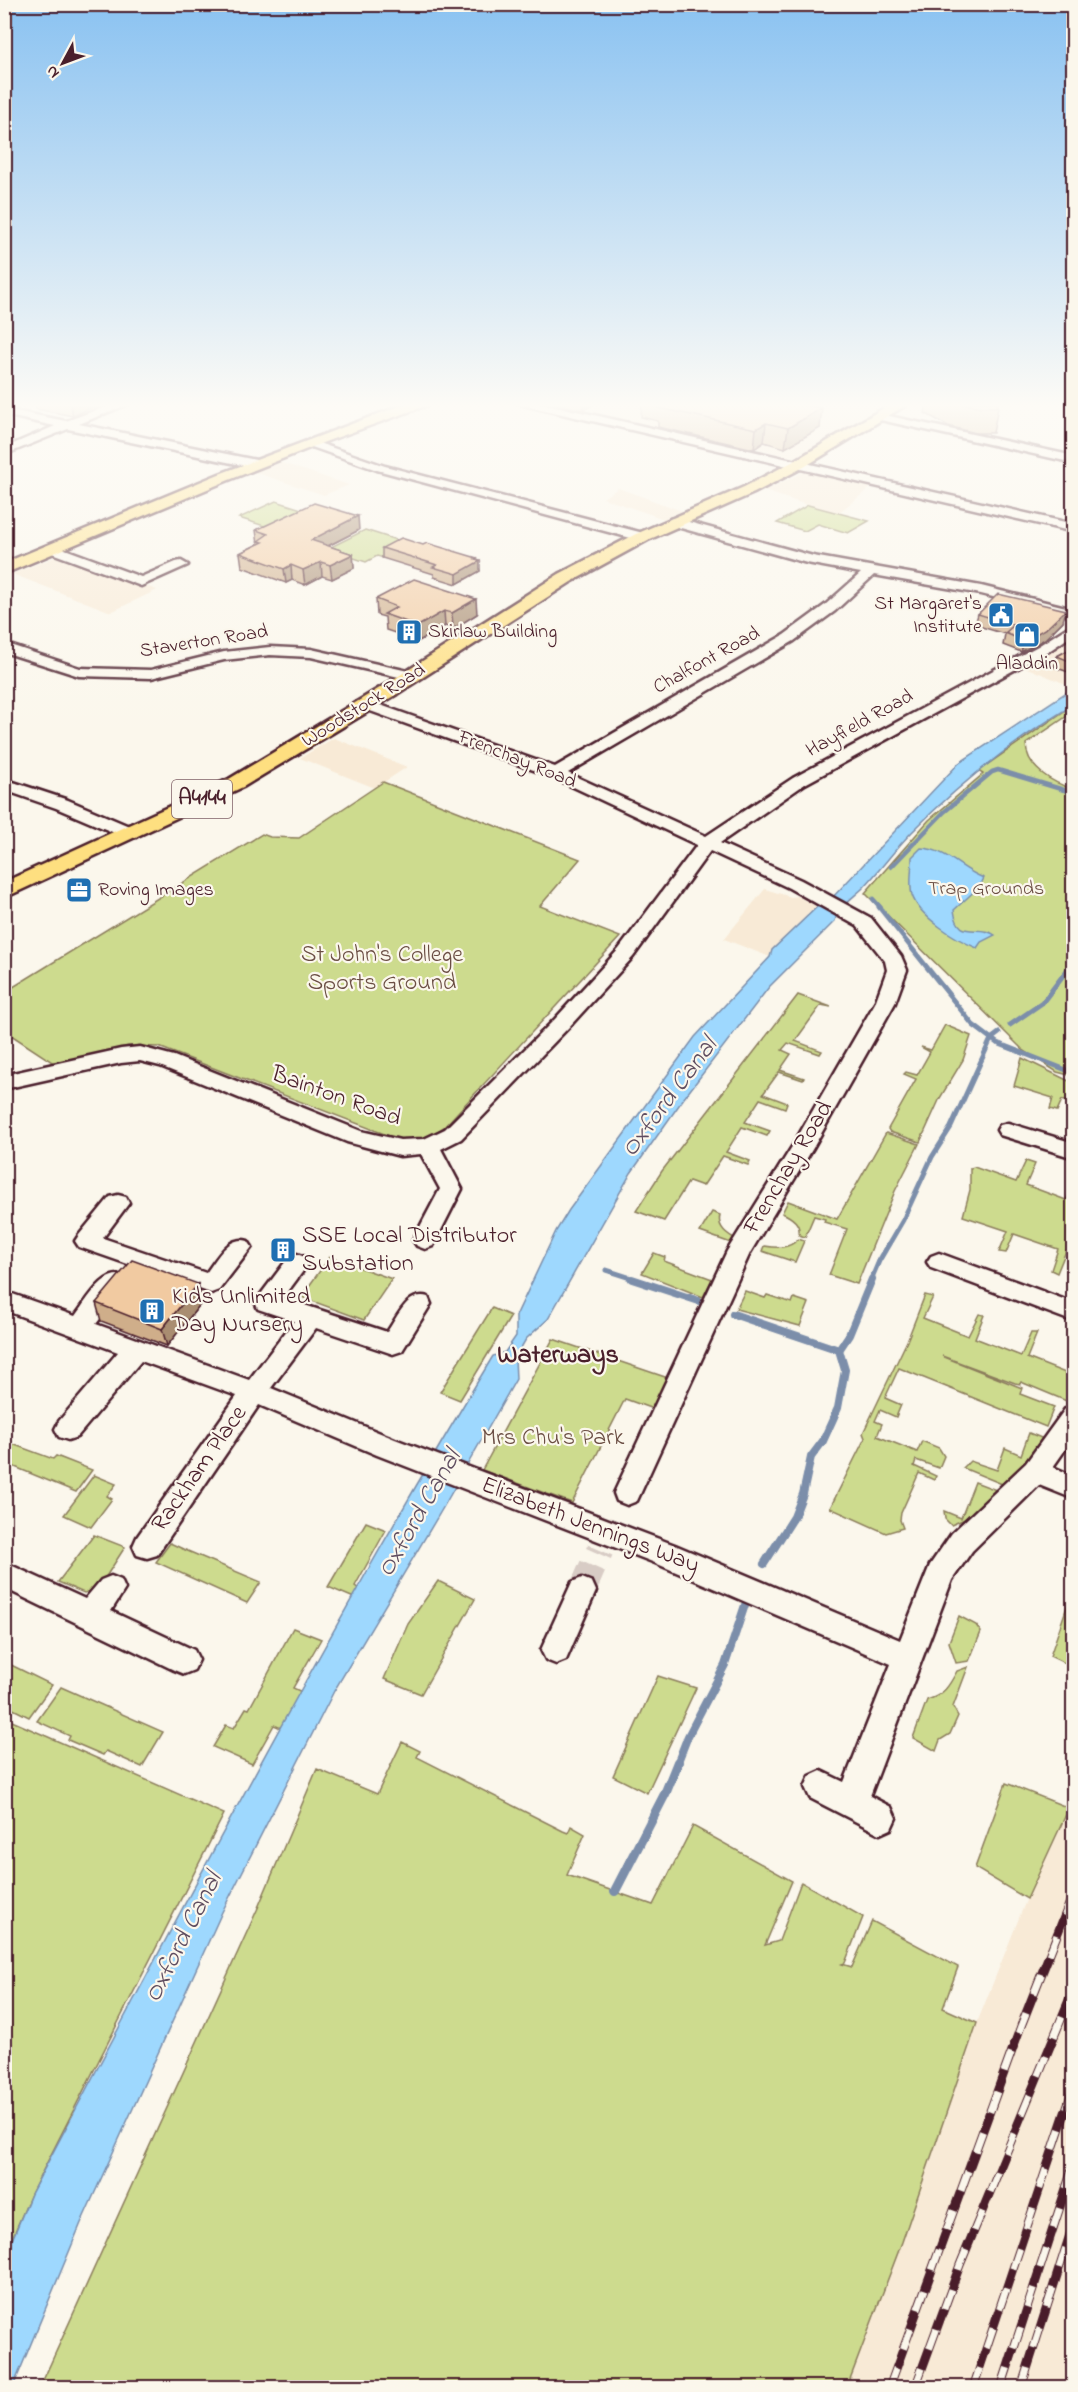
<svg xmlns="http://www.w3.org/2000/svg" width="1078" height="2392" viewBox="0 0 1078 2392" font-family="'Indie Flower',sans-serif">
  <rect width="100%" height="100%" fill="#fbf7ec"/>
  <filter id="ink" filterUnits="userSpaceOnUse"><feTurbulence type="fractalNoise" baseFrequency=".0167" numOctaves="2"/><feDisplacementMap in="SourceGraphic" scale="12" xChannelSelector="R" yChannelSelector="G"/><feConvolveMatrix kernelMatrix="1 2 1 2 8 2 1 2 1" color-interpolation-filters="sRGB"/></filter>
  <g filter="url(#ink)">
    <g fill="#f8ead6">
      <path d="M548,402H892L800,456L793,457Z"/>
      <path d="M279,462L349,485L324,495L254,472Z"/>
      <path d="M804,472L873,486L838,513L869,521L848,533L818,524L805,531L777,523L807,505L764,491Z"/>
      <path d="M618,488L682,511L664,519L603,498Z"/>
      <path d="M60,555L157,590L111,612L12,574Z"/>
      <path d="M1069,638H1073V687L1020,665Z"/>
      <path d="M334,738L407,767L375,788L300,758Z"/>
      <path d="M765,889L791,897L797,896L817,907L772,950L770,957L724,939Z"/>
      <path d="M1073,1783V2387L847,2388L902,2242L977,2023Z"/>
    </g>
    <g fill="#cddb8e" stroke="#8c7d5c" stroke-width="1.5">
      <path d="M276,501L314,513L277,530L239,518Z"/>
      <path d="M808,505L869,521L848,533L818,524L805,531L777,523Z"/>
      <path d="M365,530L409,544L387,559L377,556L366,562L327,549Z"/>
      <path d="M1073,705V712L1026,744C1026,768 1053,783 1073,789V1076L1057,1072L1023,1050L865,893L929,820L983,774L978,771Z"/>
      <path d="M383,782L580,859L540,906L620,937L445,1126C430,1137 419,1141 400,1140L159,1047L128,1046L55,1064L5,1031V992L262,834L270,837L299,838Z"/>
      <path d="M798,995L831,1007L821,1005L795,1041L822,1051L820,1054L788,1043L782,1050L791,1054L780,1070L804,1078L803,1080L779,1072L763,1094L787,1103L785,1108L760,1099L745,1122L770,1131L767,1136L742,1127L726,1152L750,1161L748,1165L723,1156L703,1186L689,1181L664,1221L636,1211L662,1171Z"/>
      <path d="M945,1025L971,1036L963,1060L940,1098L920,1142L890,1132L888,1129L916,1079L904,1074L906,1072L917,1075L930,1052L921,1047L931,1050Z"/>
      <path d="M1022,1058L1073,1083V1104L1062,1100L1057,1111L1050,1109L1053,1098L1014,1086Z"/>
      <path d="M886,1133L919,1144L895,1191L857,1284L829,1275L847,1229L824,1222L825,1219L814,1216L805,1237L799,1235C801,1223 792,1217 782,1213L788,1201L837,1219Z"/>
      <path d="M1026,1161L1035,1164L1026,1185L1066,1200L1073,1184V1253L1066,1251L1057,1273L1051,1270L1058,1249L1014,1234L1006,1253L999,1252L1008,1231L963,1216L970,1190V1168L974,1167L1016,1182Z"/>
      <path d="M712,1212L720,1215C717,1226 725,1233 734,1238L731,1243L700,1232Z"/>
      <path d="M798,1239L804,1241L795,1262L762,1251L764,1246C777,1248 789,1249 798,1239Z"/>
      <path d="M654,1253L665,1257L664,1261L712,1279L703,1297L642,1273Z"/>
      <path d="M330,1257L392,1279L364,1320L301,1297Z"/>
      <path d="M745,1291L765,1298L767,1295L792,1303L794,1298L809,1303L800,1326L736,1309Z"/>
      <path d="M925,1295L933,1297L923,1318L968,1336L979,1314L984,1315L975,1338L1021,1356L1031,1333H1037L1027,1358L1073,1376V1395L1069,1402L1021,1382L1020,1384L1015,1383L942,1356L1022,1388L1020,1394L1054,1407L1046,1427L899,1368L885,1398L901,1405L896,1417L880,1410L875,1421L882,1424L877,1436L917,1452L922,1441L939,1448L944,1456L939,1468L916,1460L914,1466L936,1476L934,1480L919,1473L901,1513L900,1520L903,1528L886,1533L830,1508L865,1438L863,1433L907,1341Z"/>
      <path d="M492,1308L511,1316L460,1400L440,1392Z"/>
      <path d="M553,1339L668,1378L653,1409L625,1399L572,1503L482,1470Z"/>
      <path d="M1029,1433L1044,1439L1007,1486L963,1468L970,1461L997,1470L1005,1448L1021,1455Z"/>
      <path d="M4,1441L53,1459L56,1456L92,1470L76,1492L5,1463Z"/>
      <path d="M94,1475L116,1484L107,1496L112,1499L91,1527L64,1515Z"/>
      <path d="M975,1482L999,1491L979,1513L951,1525L945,1519L944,1511L961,1518Z"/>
      <path d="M366,1522L386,1530L355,1586L359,1589L354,1598L328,1587Z"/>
      <path d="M94,1535L125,1547L98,1589L84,1593L58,1582Z"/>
      <path d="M170,1543L183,1549L261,1582L247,1603L156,1562Z"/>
      <path d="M438,1581L475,1599L421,1694L384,1679L408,1624Z"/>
      <path d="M1073,1589H1074L1073,1667L1050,1656Z"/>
      <path d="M959,1616L976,1625L981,1632L969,1661L956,1663L949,1642Z"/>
      <path d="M293,1628L321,1639L293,1688L302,1692L281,1728L274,1725L252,1764L213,1747L226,1725L234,1728L246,1708L249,1709Z"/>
      <path d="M5,1662L52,1685L29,1717L5,1705Z"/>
      <path d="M968,1667L953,1707L958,1716L950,1734L940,1740L936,1751L913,1738L927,1700C944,1695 949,1686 957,1671Z"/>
      <path d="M658,1676L696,1688L647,1793L613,1776Z"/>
      <path d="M61,1687L163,1732L142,1767L106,1751L103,1755L68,1740L70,1736L37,1721Z"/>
      <path d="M5,1718L224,1814L31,2194L5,2255Z"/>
      <path d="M402,1742L420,1751L417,1757L563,1831L568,1833L571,1826L585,1834L567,1875L653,1905L693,1826L792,1881L765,1945L779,1941L801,1882L863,1917L845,1963L842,1964L852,1967L872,1921L958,1967L943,2008L977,2023L902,2242L847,2387H40L257,1910L317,1769L377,1794Z"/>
      <path d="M1006,1783L1069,1808L1027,1899L975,1868Z"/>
    </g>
    <g fill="#9ed8fe" stroke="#7c8eaa" stroke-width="1.5">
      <path d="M1073,688V705C1014,741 961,782 912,832C895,849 881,869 864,887C854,897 838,907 835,921L769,987L684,1098L631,1173L548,1319L526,1339L515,1358L516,1379L444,1506L334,1691L222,1912L81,2223L13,2387L5,2388V2257L31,2194C180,1912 328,1629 493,1356L505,1352L516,1336V1316L556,1231L569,1210L695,1037L770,957L772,950L817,907L823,906L831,899L959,763Z"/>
      <path d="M921,848C947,849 961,870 984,878L980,886L954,910C958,942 978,923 995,935L981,942L977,948C957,940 919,917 912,895C909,884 912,869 912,857Z"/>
    </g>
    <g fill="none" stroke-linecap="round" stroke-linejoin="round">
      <g stroke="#7c8eaa" stroke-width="4.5">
        <path d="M891,867L944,812L992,772L998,770L1074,793"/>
        <path d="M873,899L881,908"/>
      </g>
      <g stroke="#7c8eaa" stroke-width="5">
        <path d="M879,907L973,1025L997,1043L1074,1073"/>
        <path d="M1010,1025L1042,1003L1074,961"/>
        <path d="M606,1270L637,1280"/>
        <path d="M871,1280L879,1261L903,1220L932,1157L951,1127L991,1039L999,1033"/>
      </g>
      <g stroke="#7c8eaa" stroke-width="8">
        <path d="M632,1279L702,1302"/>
        <path d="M733,1314L839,1350L849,1335L872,1279"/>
        <path d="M764,1564L794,1517L803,1494L811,1457L823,1441L838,1408L845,1370L839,1350"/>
        <path d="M677,1764L688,1736L725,1665L748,1596"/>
      </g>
      <path stroke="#7c8eaa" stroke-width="10" d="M615,1891L665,1794L678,1762"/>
      <path stroke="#d8ccc5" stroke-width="27" stroke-dasharray="27 14" stroke-linecap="butt" d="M582,1591L600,1550"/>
      <defs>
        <g id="minor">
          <path d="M119,402H134L79,424L256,460L262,464L256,468L68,429L4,455V448L55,426L4,415V409L66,421Z"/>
          <path d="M518,402H537L1074,524V532L523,405Z"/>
          <path d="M880,414L1074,456V463L876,419L874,417Z"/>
          <path d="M310,440L385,466L647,534L648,537L642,541L377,470L306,445L304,443Z"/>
          <path d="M674,518L813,556L981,586L1074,609V617L981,594L874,575L835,611L794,641L568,773L706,836L793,778L1038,646L1074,623V634L1049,651L805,784L720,843L801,880L871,918L901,956L907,970L895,1003L813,1148L750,1253L637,1501L627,1505L617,1501L614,1493L727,1251L793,1145L875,1003L887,970L885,961L857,926L789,888L710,851L633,957L569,1027L461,1139L441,1149L462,1189L433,1246L425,1249L417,1246L413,1240L440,1189L421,1154L400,1156L347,1142L160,1066L140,1061L121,1063L4,1089V1075L121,1049L140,1047L174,1056L361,1131L400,1140L424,1139L445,1129L555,1019L619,949L697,845L550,776L362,708L359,705L367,700L372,702L555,767L784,635L825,605L861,573L807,563L670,525L668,522L670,519Z"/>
          <path d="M54,545L141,577L176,562L181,561L188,565L141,586L49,552L48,549L49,546Z"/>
          <path d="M4,643L80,668L151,670L224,652L270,647L311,649L417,673L419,676L412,680L311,657L270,655L224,660L151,678L79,676L4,652Z"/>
          <path d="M4,779L68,800L136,829L139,833L136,837H124L56,808L4,790Z"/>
          <path d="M1008,1123L1074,1143V1158L1000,1135L997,1130L1000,1125Z"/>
          <path d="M118,1195L126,1197L129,1203L103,1238L206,1273C217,1259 228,1235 248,1241L252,1247L219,1290L211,1293L79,1247L75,1241L79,1235L110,1197Z"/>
          <path d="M939,1253L1074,1303V1322L931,1268L927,1262L931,1256Z"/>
          <path d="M297,1254L305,1257L309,1263L283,1298L387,1332C398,1317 407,1291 428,1297L431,1304L402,1351L393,1354L316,1328L271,1388L395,1439L675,1545L900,1640L930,1565L952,1533L1026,1463L1065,1409L1074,1406V1437L1053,1467L1074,1476V1499L1039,1485L972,1551L952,1580L870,1796L891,1807L896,1818L891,1829L880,1834L810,1798L805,1787L810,1776L821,1771L844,1782L891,1664L655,1563L377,1455L259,1405L157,1555L147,1558L137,1555L133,1546L137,1537L237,1396L141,1361L77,1437L68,1440L59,1437L55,1429L59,1421L118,1352L4,1310V1291L75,1316C87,1301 103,1269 124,1276L128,1282L124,1288L96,1324L249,1380L294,1321L258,1309L255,1302L289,1257Z"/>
          <path d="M4,1562L85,1599L101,1580L111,1576L121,1580L125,1589L111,1611L194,1650L199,1660L194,1670L184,1674L174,1670L4,1588Z"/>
          <path d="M582,1578L592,1582L596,1591L566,1660L556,1664L546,1660L541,1650L572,1582Z"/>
        </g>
        <g id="major">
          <path d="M410,402H430L428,405L330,440L229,480L4,574V563L219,474Z"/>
          <path d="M894,402H911L804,467L754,493L648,540L571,582L397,694L243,787L4,898V882L229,779L383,686L559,574L636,534L744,487L794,461Z"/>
        </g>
      </defs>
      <use href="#minor" stroke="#4a1f2b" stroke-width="5"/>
      <use href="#major" stroke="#4a1f2b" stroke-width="5"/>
      <use href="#minor" fill="#fbf7ec" fill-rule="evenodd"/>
      <use href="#major" fill="#fedf80" fill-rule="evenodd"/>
      <defs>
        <g id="rail">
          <path d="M889,2388L1021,2026L1074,1892"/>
          <path d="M915,2388L960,2265L1074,1988"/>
          <path d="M973,2388L1074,2086"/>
          <path d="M1001,2388L1074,2164"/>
          <path d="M1021,2388L1074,2222"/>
        </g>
      </defs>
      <use href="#rail" stroke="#4a1f2b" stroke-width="9"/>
      <use href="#rail" stroke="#fbf7ec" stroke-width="7" stroke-dasharray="21" stroke-linecap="butt"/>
    </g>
    <g fill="#cfae8a" stroke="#4a1f2b" stroke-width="1.5">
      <path d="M34,402H101V403L73,416L36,409Z"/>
      <path d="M549,402H598L583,410Z"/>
      <path d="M642,402H789L820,428L785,448L764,442L754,449L658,427V421L641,417Z"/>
      <path d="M927,402H997L998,407L993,433H976L948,426L925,413Z"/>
      <path d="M256,530H359L328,546L353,554L354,568L332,579L322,576L305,585L292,580L286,583L242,567L240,553L258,544Z"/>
      <path d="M423,545L477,560L480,571L457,584L434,577V574L382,558V548Z"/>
      <path d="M376,599L477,614L453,629L445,626L419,641L386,630L385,617L377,615Z"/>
      <path d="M978,614L1063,621L1045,639L1021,652L1003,645L1005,634L975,625Z"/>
      <path d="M1074,647V674L1054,667L1057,656Z"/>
      <path d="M198,1284L202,1302L167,1346L101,1321L96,1303Z"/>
    </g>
    <g fill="#a98d71" stroke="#4a1f2b" stroke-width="1.5">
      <path d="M70,402H101V403L73,416Z"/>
      <path d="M584,402H598L583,410Z"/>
      <path d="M822,408L820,428L785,448L788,428Z"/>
      <path d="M766,423L764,442L754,449L756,429Z"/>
      <path d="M358,516L359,530L312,554L311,540Z"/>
      <path d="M353,554L354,568L332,579L330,565Z"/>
      <path d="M477,558V562L480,561V571L457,584V574Z"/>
      <path d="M321,562L322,576L305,585L303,570Z"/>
      <path d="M291,565L292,580L286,583L284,569Z"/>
      <path d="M476,599L477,614L453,629L452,613Z"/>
      <path d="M1066,610L1063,621L1045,639L1021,652L1024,641Z"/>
      <path d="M444,611L445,626L419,641L418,626Z"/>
      <path d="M198,1284L202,1302L167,1346L162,1329Z"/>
    </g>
    <g fill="#f1caa1" stroke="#4a1f2b" stroke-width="1.5">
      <path d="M658,402H789L822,408L788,428L766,423L756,429L659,408L666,404Z"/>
      <path d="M957,402H997L998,407H981Z"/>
      <path d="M314,503L358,516L311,540L353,554L330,565L321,562L303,570L291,565L284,569L240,553L263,542L258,541L268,534L256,530Z"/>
      <path d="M401,538L423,545L427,543L477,558L475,559L480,561L457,574L433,567L437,565L382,548Z"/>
      <path d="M414,579L476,599L452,613L444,611L418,626L384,614L397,607L376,599Z"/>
      <path d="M998,594L1066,610L1048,627L1024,641L1005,633L1014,625L978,614Z"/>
      <path d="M1074,647V663L1057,656Z"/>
      <path d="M132,1260L198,1284L162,1329L96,1303Z"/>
    </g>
  </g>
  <linearGradient id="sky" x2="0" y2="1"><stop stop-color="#8ac2f1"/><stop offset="0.55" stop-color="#fdfbf6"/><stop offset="1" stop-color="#fdfbf6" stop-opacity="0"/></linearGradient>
  <rect width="1078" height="737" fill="url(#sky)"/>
  <defs>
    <symbol id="civic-square" viewBox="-11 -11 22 22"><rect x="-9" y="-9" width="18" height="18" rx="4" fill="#1f6fb2" stroke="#fbf7ec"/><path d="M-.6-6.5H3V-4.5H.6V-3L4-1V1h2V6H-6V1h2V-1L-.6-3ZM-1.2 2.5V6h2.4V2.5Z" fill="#fff"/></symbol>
    <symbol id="building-square" viewBox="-11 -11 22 22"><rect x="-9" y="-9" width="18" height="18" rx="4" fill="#1f6fb2" stroke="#fbf7ec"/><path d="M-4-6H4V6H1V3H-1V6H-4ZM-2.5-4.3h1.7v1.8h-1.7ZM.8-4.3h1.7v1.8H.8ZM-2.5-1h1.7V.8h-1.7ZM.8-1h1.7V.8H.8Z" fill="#fff"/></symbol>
    <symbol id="shop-square" viewBox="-11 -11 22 22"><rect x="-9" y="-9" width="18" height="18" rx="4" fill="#1f6fb2" stroke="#fbf7ec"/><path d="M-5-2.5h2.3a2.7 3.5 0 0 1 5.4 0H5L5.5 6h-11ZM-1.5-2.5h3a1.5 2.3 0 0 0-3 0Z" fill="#fff"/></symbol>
    <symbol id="office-square" viewBox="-11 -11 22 22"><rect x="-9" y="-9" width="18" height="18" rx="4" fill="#1f6fb2" stroke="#fbf7ec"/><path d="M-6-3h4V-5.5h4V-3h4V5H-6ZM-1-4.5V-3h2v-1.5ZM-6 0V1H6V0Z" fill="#fff"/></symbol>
  </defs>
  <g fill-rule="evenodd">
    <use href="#civic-square" x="986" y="600" width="30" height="30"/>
    <use href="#building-square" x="394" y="617" width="30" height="30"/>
    <use href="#shop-square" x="1012" y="620" width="30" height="30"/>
    <use href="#office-square" x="64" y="875" width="30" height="30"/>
    <use href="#building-square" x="268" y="1235" width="30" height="30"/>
    <use href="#building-square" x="137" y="1296" width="30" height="30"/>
  </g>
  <g text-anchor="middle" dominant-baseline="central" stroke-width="4.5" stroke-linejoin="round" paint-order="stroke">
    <g font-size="20" fill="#4a1f2b" stroke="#fbf7ec" text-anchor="start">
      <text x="982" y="604" text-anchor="end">St Margaret's<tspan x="982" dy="23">Institute</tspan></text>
      <text x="428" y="632">Skirlaw Building</text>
      <text x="1027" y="664" text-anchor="middle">Aladdin</text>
      <text x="98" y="890">Roving Images</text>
    </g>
    <g font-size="20" fill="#4a1f2b" stroke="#fbf7ec">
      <text transform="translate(204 642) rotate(-9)">Staverton Road</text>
      <text transform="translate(707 661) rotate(-29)">Chalfont Road</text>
      <text transform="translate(364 706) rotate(-32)">Woodstock Road</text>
      <text transform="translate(860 724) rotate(-29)">Hayfield Road</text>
      <text transform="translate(517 760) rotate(22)">Frenchay Road</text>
    </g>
    <g font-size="20" fill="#6b4e44" stroke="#fbf7ec">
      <text x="986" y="889">Trap Grounds</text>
    </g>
    <rect fill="#fbf7ec" stroke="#7f6065" stroke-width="1.5" x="172" y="780" width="60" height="38" rx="4.5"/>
    <g font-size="22" font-weight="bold" fill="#4a1f2b">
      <text x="202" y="799">A4144</text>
    </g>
    <g font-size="24" fill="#6b4e44" stroke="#fbf7ec">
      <text x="382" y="955">St John's College<tspan x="382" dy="28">Sports Ground</tspan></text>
      <text x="553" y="1438">Mrs Chu's Park</text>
    </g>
    <g font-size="24" fill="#4a1f2b" stroke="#fbf7ec">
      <text transform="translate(336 1097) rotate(20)">Bainton Road</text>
      <text transform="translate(789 1168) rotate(-59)">Frenchay Road</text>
      <text transform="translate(200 1469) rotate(-55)">Rackham Place</text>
      <text transform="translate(590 1526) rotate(21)">Elizabeth Jennings Way</text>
    </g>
    <g font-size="24" fill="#4a1f2b" stroke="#fbf7ec" text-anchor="start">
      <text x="302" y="1236">SSE Local Distributor<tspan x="302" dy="28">Substation</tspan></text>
      <text x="172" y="1297">Kids Unlimited<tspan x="172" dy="28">Day Nursery</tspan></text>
    </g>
    <g font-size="26" font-style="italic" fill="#5f4d60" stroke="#fbf7ec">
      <text transform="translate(670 1098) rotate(-53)">Oxford Canal</text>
      <text transform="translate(420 1514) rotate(-60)">Oxford Canal</text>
      <text transform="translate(184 1938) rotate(-63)">Oxford Canal</text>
    </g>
    <g font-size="26" font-weight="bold" fill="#4a1f2b" stroke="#fbf7ec">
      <text x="558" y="1356">Waterways</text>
    </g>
  </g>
  <rect width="1078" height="2392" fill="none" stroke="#fbf7ec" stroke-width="24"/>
  <rect x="12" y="12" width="1054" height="2368" fill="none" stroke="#4a1f2b" stroke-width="2" filter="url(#ink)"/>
  <g transform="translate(63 63) rotate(229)" stroke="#fbf7ec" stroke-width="4.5" paint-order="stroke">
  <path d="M0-4.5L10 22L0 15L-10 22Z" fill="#4a1f2b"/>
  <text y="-9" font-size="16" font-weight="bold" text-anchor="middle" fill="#4a1f2b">N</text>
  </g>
</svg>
